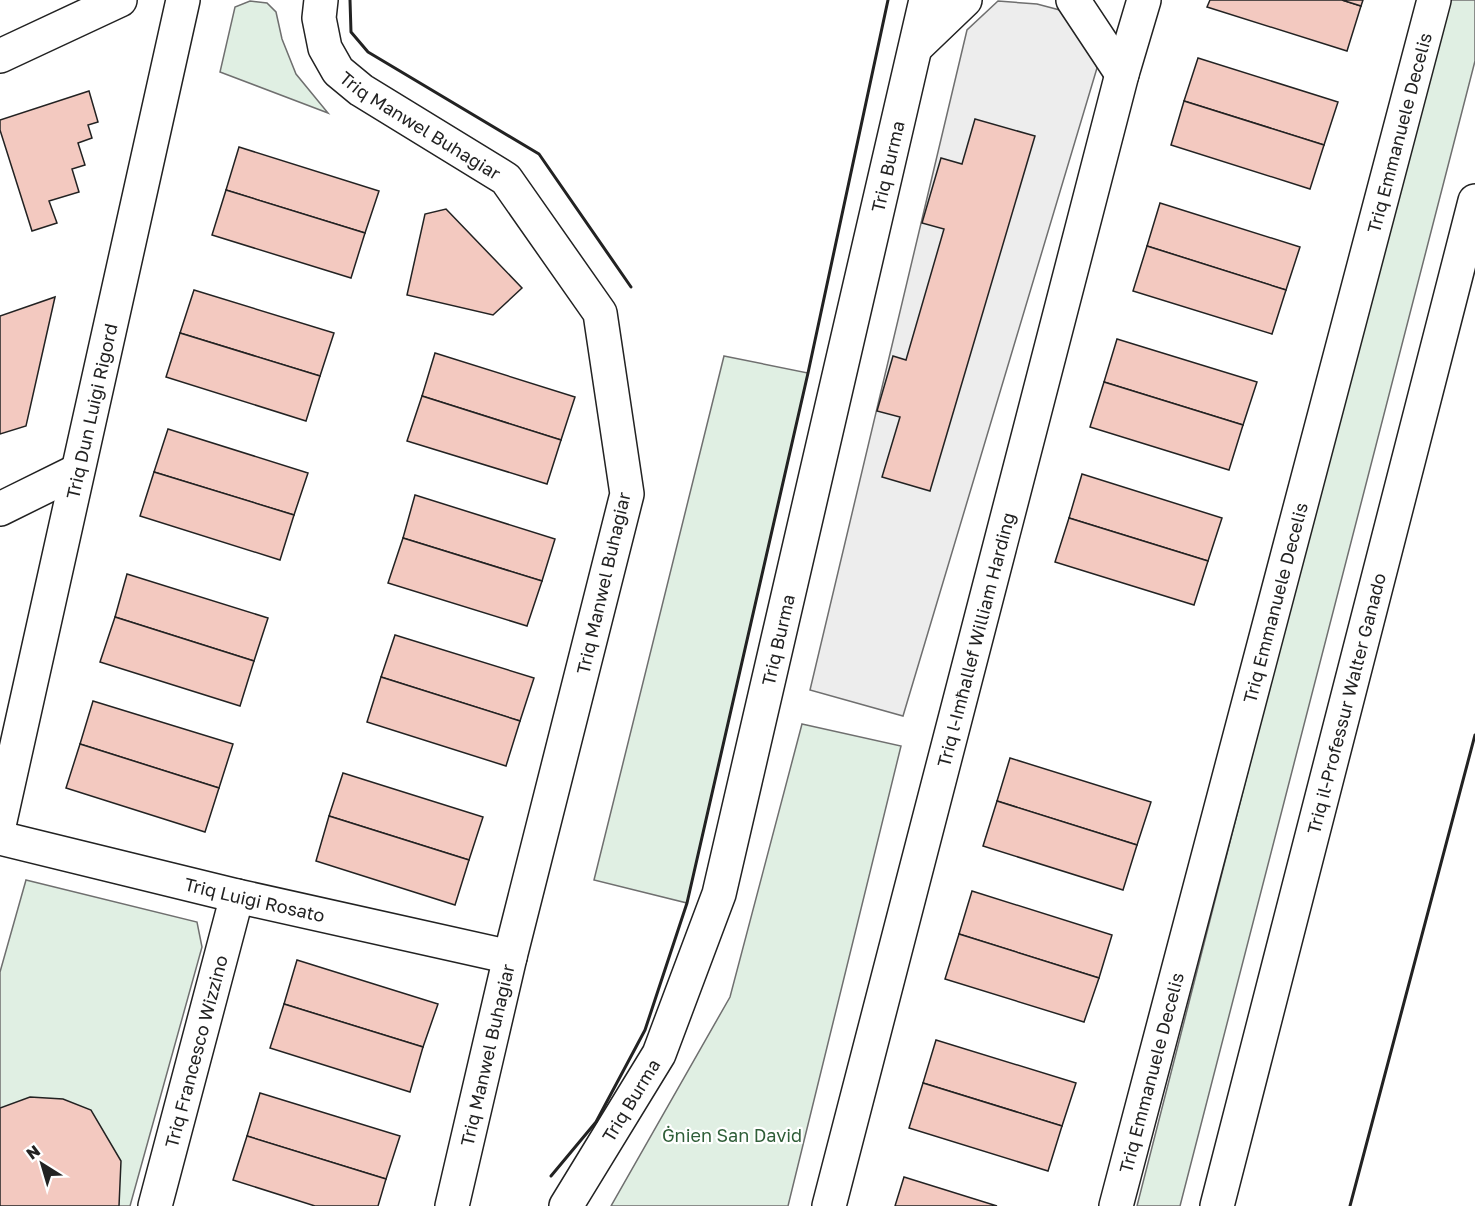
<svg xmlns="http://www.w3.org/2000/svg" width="1475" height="1206" viewBox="0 0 1475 1206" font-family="'Golos Text',sans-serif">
  <rect width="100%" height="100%" fill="#fff"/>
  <g fill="#e0efe3" stroke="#6f6f6f" stroke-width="1.5">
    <path d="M1445,0H1475V61L1180,1206H1137Z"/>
    <path d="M250,1L267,3L276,12L282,39L296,74L328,113L220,72L235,7Z"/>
    <path d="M724,356L808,373L687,903L594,880Z"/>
    <path d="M802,724L901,746L788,1206H611L730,997Z"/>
    <path d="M26,880L197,922L202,947L130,1206H0V972Z"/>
  </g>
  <path fill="#ededed" stroke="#6f6f6f" stroke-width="1.5" d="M998,1L1037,4L1071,13L1086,32L1097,68L903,716L810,690L967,30Z"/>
  <g fill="#f3c9c0" stroke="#222" stroke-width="1.5">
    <path d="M1210,0H1342L1361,6L1347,51L1207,7Z"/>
    <path d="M1342,0H1363L1361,6Z"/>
    <path d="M1198,58L1338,102L1324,145L1184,101Z"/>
    <path d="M89,91L98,122L88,125L92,138L78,143L85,165L72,169L79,192L49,201L57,223L32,231L0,130V120Z"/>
    <path d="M1184,101L1324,145L1310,189L1171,145Z"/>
    <path d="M975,119L1035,136L930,491L882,477L900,417L877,411L893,356L906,360L944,229L922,223L941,158L962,164Z"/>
    <path d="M239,147L379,191L365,233L226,190Z"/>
    <path d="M226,190L365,233L351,278L212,235Z"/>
    <path d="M1160,203L1300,247L1286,290L1147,246Z"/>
    <path d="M446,209L522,288L493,315L407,295L425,214Z"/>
    <path d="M1147,246L1286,290L1272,334L1133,291Z"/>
    <path d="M194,290L334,333L320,376L180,333Z"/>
    <path d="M55,297L26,426L0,434V316Z"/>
    <path d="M180,333L320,376L306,421L166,377Z"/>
    <path d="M1117,339L1257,382L1243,425L1104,382Z"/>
    <path d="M435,353L575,397L561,440L422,396Z"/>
    <path d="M1104,382L1243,425L1229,470L1090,427Z"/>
    <path d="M422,396L561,440L547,484L407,441Z"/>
    <path d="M168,429L308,473L294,515L154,472Z"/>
    <path d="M154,472L294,515L280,560L140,516Z"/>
    <path d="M1082,474L1222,518L1208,561L1069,518Z"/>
    <path d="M415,495L555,539L542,581L403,538Z"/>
    <path d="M1069,518L1208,561L1194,605L1055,562Z"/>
    <path d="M403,538L542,581L527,626L388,583Z"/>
    <path d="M127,574L268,618L254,661L115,617Z"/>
    <path d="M115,617L254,661L240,706L100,662Z"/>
    <path d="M395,635L534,678L520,721L381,677Z"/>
    <path d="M381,677L520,721L506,766L367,722Z"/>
    <path d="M93,701L233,744L219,788L80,744Z"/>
    <path d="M80,744L219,788L205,832L66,788Z"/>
    <path d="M1010,758L1151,802L1137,845L997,801Z"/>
    <path d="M343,773L483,817L469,860L329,816Z"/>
    <path d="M997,801L1137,845L1123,890L983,846Z"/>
    <path d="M329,816L469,860L455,905L316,861Z"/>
    <path d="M972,891L1112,935L1099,978L959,934Z"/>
    <path d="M959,934L1099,978L1084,1022L945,979Z"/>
    <path d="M297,960L438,1004L423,1047L284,1004Z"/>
    <path d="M284,1004L423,1047L410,1092L270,1048Z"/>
    <path d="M936,1040L1076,1083L1062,1126L923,1083Z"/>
    <path d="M923,1083L1062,1126L1048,1171L909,1128Z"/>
    <path d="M260,1093L400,1136L386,1179L247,1136Z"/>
    <path d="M30,1097L63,1099L91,1110L121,1161L119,1206H0V1108Z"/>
    <path d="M247,1136L386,1179L378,1206H315L233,1180Z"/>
    <path d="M904,1177L997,1206H895Z"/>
  </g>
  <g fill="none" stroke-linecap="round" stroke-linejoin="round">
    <defs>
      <g id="minor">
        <path id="s1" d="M321,0L319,18L325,48L338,71L361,90L506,179L600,313L627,494L510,957L452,1206"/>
        <path d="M1073,0L1122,74"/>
        <path d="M917,46L965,0"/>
        <path d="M0,56L120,0"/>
        <path d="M0,509L77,471"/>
        <path id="s2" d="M0,821L183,0"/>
        <path id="s3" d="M0,838L237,896L510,957"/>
        <path id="s4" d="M155,1206L237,896"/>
        <path id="s5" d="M566,1206L659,1054L719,894L926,0"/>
        <path id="s6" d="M829,1206L1122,74L1144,0"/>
        <path id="s7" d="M1116,1206L1434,0"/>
        <path id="s8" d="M1217,1206L1475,201"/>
      </g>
    </defs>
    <use href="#minor" stroke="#222" stroke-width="36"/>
    <use href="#minor" stroke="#fff" stroke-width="33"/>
    <g stroke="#222" stroke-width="3">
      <path d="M350,0L351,32L368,52L539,154L631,287"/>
      <path d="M551,1176L596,1122L645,1030L687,903L808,373L888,0"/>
      <path d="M1350,1206L1475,735"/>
    </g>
  </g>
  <g text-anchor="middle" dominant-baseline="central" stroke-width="4.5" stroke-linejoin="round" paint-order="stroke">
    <g font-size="18" fill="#222" stroke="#fff">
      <text stroke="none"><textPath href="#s1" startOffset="174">Triq Manwel Buhagiar</textPath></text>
      <text stroke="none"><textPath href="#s7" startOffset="1110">Triq Emmanuele Decelis</textPath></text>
      <text stroke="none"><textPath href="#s5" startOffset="1096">Triq Burma</textPath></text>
      <text stroke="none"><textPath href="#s2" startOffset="420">Triq Dun Luigi Rigord</textPath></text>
      <text transform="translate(603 583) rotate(-77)">Triq Manwel Buhagiar</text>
      <text stroke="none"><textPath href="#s7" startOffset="624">Triq Emmanuele Decelis</textPath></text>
      <text stroke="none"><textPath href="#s5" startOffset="610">Triq Burma</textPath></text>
      <text stroke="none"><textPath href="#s6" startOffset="585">Triq l-Imħallef William Harding</textPath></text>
      <text stroke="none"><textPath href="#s8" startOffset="519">Triq il-Professur Walter Ganado</textPath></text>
      <text stroke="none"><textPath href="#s3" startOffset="262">Triq Luigi Rosato</textPath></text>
      <text stroke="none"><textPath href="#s4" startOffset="160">Triq Francesco Wizzino</textPath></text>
      <text transform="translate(487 1055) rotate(-77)">Triq Manwel Buhagiar</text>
      <text stroke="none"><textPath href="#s7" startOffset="138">Triq Emmanuele Decelis</textPath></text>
      <text stroke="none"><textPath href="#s5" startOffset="124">Triq Burma</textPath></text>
    </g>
    <g font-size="18" fill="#2f5e38" stroke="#fff">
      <text x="732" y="1135">Ġnien San David</text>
    </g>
  </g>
  <g transform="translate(42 1164) rotate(323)" stroke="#ffffff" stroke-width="4.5" paint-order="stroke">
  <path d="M0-4.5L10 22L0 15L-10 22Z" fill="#222222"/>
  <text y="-9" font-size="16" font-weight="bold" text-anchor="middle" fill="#222222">N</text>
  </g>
</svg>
